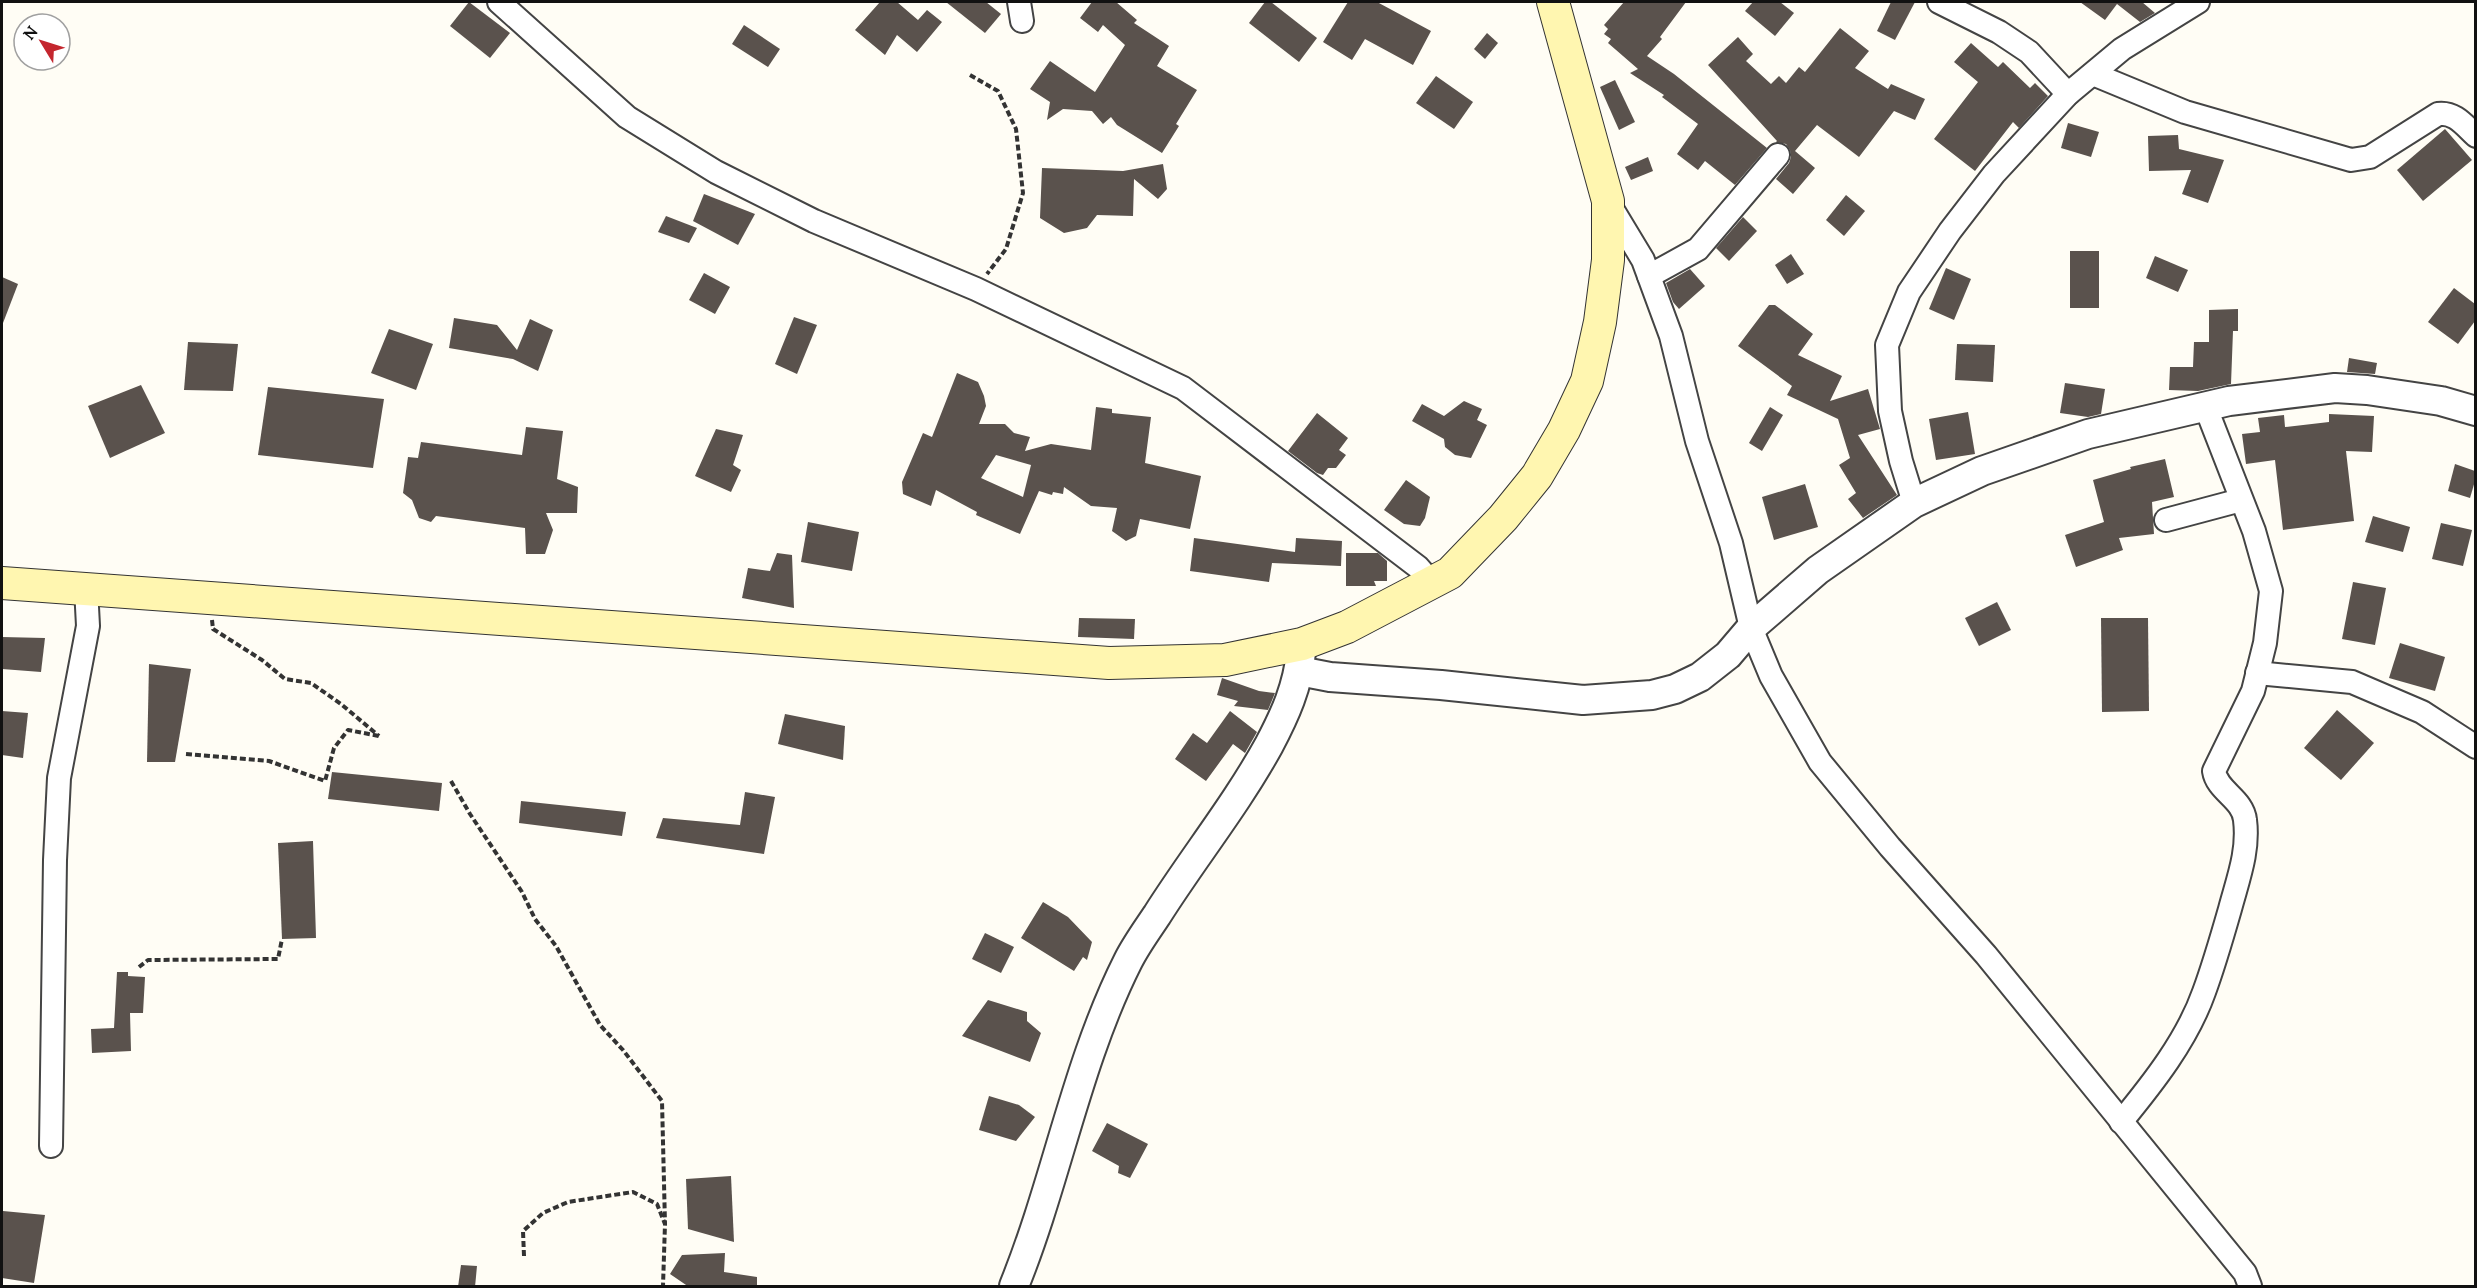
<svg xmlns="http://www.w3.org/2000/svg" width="2477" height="1288" viewBox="0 0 2477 1288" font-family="Lora,serif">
  <rect width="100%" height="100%" fill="#fffdf5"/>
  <g fill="#5a524d" fill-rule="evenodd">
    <path d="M469,2L510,33L490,58L450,26Z"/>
    <path d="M880,2H897L918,20L927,10L942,22L917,52L897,35L885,55L855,30Z"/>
    <path d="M946,2H986L1001,14L985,33Z"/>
    <path d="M1092,2H1116L1137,20L1134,23L1169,46L1157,66L1197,90L1176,124L1179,126L1162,153L1117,125L1111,117L1103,124L1092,111L1063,109L1047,120L1050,102L1030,89L1050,61L1095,92L1125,45L1103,25L1098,32L1080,18Z"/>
    <path d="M1265,2H1271L1317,38L1299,62L1249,23Z"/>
    <path d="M1348,2H1377L1431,31L1413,65L1365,39L1352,60L1323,42Z"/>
    <path d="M1624,2H1686L1660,37L1662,39L1647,56L1674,74L1767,148L1735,185L1705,161L1698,170L1677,154L1698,124L1662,97L1664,95L1630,73L1638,69L1608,43L1611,39L1604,34L1608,29L1604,25Z"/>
    <path d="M1753,2H1780L1794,13L1775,36L1745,11Z"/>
    <path d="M1891,2H1915L1895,40L1877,31Z"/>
    <path d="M2080,2H2142L2155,13L2140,22L2117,4L2105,20Z"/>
    <path d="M744,25L780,49L768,67L732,44Z"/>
    <path d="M1840,28L1869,51L1855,68L1888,89L1891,84L1925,99L1915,120L1894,111L1859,157L1817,125L1795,151L1815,168L1793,194L1776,179L1789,163L1791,157L1790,150L1786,144L1776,142L1777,141L1708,65L1738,37L1753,54L1746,61L1771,84L1779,76L1786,83L1799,67L1805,72Z"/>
    <path d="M1487,33L1498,43L1485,59L1474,49Z"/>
    <path d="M1971,43L1998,67L2003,62L2030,88L2035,83L2048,96L2019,128L2013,122L1975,171L1934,139L1978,82L1954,62Z"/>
    <path d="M1436,76L1473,102L1454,129L1416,103Z"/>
    <path d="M1615,80L1635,122L1619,130L1600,87Z"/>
    <path d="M2068,123L2099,132L2091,157L2061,148Z"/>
    <path d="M2445,129L2472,160L2423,201L2397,170Z"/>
    <path d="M2178,135L2179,149L2224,160L2208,203L2182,194L2191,170L2149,171L2148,136Z"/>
    <path d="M1648,157L1653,171L1631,180L1625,167Z"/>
    <path d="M1163,164L1167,189L1158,199L1134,179L1133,216L1097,215L1087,228L1064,233L1040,218L1042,168L1123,171Z"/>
    <path d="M704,194L755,214L738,245L693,221Z"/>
    <path d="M1846,195L1865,211L1844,236L1826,220Z"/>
    <path d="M666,216L697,228L689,243L658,232Z"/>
    <path d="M1743,217L1757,231L1729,261L1716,248Z"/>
    <rect x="2070" y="251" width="29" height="57"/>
    <path d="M1791,254L1804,274L1787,284L1775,265Z"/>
    <path d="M2155,256L2188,270L2178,292L2146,278Z"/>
    <path d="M1946,268L1971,279L1954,320L1929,309Z"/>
    <path d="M1690,269L1705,286L1679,309L1673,302L1666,283Z"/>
    <path d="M704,273L730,287L715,314L689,300Z"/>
    <path d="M2,277L18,284L3,323H2Z"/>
    <path d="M2454,288L2475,304V321L2458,344L2428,322Z"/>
    <path d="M1769,305H1775L1813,334L1798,355L1842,376L1830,401L1868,389L1880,429L1858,435L1897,495L1863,518L1848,499L1856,493L1839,465L1850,458L1838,419L1787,395L1792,386L1738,346Z"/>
    <path d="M2238,309V331H2233L2231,384L2198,391L2169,390L2170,367H2193L2194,342H2209V310Z"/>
    <path d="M794,317L817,325L797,374L775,364Z"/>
    <path d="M454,318L497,325L517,350L530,319L553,330L538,371L513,359L449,348Z"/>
    <path d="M389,329L433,344L416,390L371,373Z"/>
    <path d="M188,342L238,344L233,391L184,390Z"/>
    <path d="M1957,344L1995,345L1993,382L1955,380Z"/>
    <path d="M2349,358L2377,363L2375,374L2347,372Z"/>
    <path d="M957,373L978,382L984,396L986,406L979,424H1005L1014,433L1030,437L1025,451L1051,444L1091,450L1096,407L1112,409V413L1151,417L1145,463L1201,476L1190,529L1140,519L1136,536L1126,541L1112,531L1117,508L1091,506L1064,487L1063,494L1053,492L1052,495L1039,491L1020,534L976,515L977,512L936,490L931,506L903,494L902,482L923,433L932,437ZM996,455L1031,465L1023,497L981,478Z"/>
    <path d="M2065,383L2105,389L2101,414L2088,417L2060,413Z"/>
    <path d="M141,385L165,433L110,458L88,406Z"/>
    <path d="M268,387L384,399L373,468L258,455Z"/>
    <path d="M1464,401L1482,409L1477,420L1487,425L1471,458L1455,455L1445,447L1444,439L1412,421L1422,404L1444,416Z"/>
    <path d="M1770,407L1783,415L1762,451L1749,443Z"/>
    <path d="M1968,412L1975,454L1936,460L1929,419Z"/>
    <path d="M1317,413L1348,438L1339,450L1346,455L1336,468H1328L1323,475L1317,473L1288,451Z"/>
    <path d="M2329,414L2374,416L2372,452L2346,451L2354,521L2283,530L2275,460L2246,464L2242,434L2260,432L2258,418L2284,415L2285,427L2329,422Z"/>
    <path d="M526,427L563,431L557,479L578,487L577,513H546L553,530L545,554H526L525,528L436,516L431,522L419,518L412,500L403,493L408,457L418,458L421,442L522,455Z"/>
    <path d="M716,429L743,435L733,465L741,470L731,492L695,476Z"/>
    <path d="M2165,459L2174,497L2152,502L2154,534L2119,538L2123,550L2076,567L2065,535L2104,522L2093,480L2131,469L2130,467Z"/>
    <path d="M2455,464L2475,471V481L2470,498L2448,491Z"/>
    <path d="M1406,480L1430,497L1425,518L1420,526L1404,524L1384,510Z"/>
    <path d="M1805,484L1818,527L1774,540L1762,497Z"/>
    <path d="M2373,516L2410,527L2403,552L2365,542Z"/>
    <path d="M808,522L859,532L852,571L801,562Z"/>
    <path d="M2441,523L2472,530L2463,566L2432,559Z"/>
    <path d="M1194,538L1295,552L1296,538L1342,541L1341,566L1272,563L1269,582L1190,571Z"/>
    <path d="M777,553L792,555L794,608L742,598L748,568L770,571Z"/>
    <path d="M1346,553H1378L1387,561V581H1374L1376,586H1346Z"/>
    <path d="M2353,582L2386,588L2375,645L2342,639Z"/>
    <path d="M1997,602L2011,630L1979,646L1965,618Z"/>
    <path d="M1079,618L1135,619L1134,639L1078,637Z"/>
    <path d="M2101,618H2148L2149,711L2102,712Z"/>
    <path d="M2,637L45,638L41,672L2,669Z"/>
    <path d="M2400,643L2445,657L2435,691L2389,678Z"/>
    <path d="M149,664L191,669L175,762H147Z"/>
    <path d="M1222,678L1259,691L1275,693L1268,710L1234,706L1238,701L1217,695Z"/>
    <path d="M2337,710L2374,743L2341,780L2304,748Z"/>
    <path d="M2,711L28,713L23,758L2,755Z"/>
    <path d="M1230,711L1257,732L1245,753L1233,744L1206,781L1175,759L1193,733L1207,743Z"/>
    <path d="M785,714L845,726L843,760L778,744Z"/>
    <path d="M332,772L442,783L439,811L328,799Z"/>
    <path d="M745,792L775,797L764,854L656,838L663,818L740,825Z"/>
    <path d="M521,801L626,812L622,836L519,823Z"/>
    <path d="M313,841L316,938L282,939L278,843Z"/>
    <path d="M1043,902L1068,917L1092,942L1087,960L1083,957L1074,971L1021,938Z"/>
    <path d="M985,933L1014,947L1001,973L972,959Z"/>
    <path d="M117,972H128V976L145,977L143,1013H130L131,1051L92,1053L91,1029L114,1028Z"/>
    <path d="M988,1000L1027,1012V1021L1041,1033L1030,1062L962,1036Z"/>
    <path d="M989,1096L1019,1105L1035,1117L1016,1141L979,1130Z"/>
    <path d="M1107,1123L1148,1144L1130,1178L1118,1173L1119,1166L1092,1151Z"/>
    <path d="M731,1176L734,1242L688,1229L686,1179Z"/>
    <path d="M3,1211L45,1215L34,1283L2,1278Z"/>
    <path d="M725,1253L724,1272L757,1277V1287H689L670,1274L682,1255Z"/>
    <path d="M461,1265L477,1266L475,1287H458Z"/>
  </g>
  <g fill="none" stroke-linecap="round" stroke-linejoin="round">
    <defs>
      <g id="minor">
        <path d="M499,2L627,117L716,172L814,221L976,289L1183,388L1418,567L1432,583"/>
        <path d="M1019,2L1022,21"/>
        <path d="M1939,2L1999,32L2029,52L2068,94"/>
        <path d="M2093,74L2185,112L2351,160L2370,157L2438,114C2455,112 2464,125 2476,136"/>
        <path d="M1608,202L1643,260L1671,336L1697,441L1731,543L1751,628L1771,676L1820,762L1890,847L1986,955L2245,1273L2250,1286"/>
        <path d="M1649,276L1698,249L1778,155"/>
        <path d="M1914,503L1901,461L1890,411L1887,345L1909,292L1950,231L1994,174L2068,94L2122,49L2198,2"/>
        <path d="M2166,520L2241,500"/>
        <path d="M2257,673L2352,682L2422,712L2476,747"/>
        <path d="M2121,1122C2153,1083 2187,1040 2204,992C2214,965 2222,937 2230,909C2238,879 2249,851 2245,820C2243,799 2217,791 2214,771L2253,691L2265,643L2271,591L2254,531L2206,408"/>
        <path d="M51,1146L55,860L59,778L88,626L86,588"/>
      </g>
      <g id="tertiary">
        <path d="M1299,671L1330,677L1441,685L1583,700L1652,695L1675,689L1700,677L1728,655L1751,628L1818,570L1914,503L1982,471L2088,434L2229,401L2335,388L2367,390L2441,401L2476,411"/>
        <path d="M1014,1286C1057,1180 1076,1064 1128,961C1136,945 1147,930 1157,915C1193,858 1236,805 1269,745C1285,715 1298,686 1301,652"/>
      </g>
      <path id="secondary" d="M2,583L1109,663L1225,660L1302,644L1347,627L1450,573L1503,518L1537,476L1564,430L1587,381L1600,322L1608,260V201L1553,2"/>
    </defs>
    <use href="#minor" stroke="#444" stroke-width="26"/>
    <use href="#tertiary" stroke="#444" stroke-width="32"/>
    <use href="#secondary" stroke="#333" stroke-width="34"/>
    <g stroke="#333" stroke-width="4" stroke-dasharray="6 3" stroke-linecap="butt">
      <path d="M970,75L998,91L1016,129L1023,193L1006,249L987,274"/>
      <path d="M212,620L213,629L262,660L285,679L311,683L341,704L379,736"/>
      <path d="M186,754L269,761L325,781L334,748L348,730L379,736"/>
      <path d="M451,781L470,814L522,892L535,919L556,946L600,1025L623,1050L662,1101L665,1224"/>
      <path d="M139,967L148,960L278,959L282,939"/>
      <path d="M524,1256L523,1231L543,1213L568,1202L633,1192L657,1204L665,1224L663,1286"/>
    </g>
    <use href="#minor" stroke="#fff" stroke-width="22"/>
    <use href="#tertiary" stroke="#fff" stroke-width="28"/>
    <use href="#secondary" stroke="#fff6b0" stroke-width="32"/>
  </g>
  <rect width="2477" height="1288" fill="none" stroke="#111111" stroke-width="6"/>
  <g transform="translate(42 42) rotate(308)"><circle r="28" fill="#ffffff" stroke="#a0a0a0" stroke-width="1.5"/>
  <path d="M0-4.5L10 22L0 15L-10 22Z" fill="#c4262e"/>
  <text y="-9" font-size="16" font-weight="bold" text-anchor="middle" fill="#111111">N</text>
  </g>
</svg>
